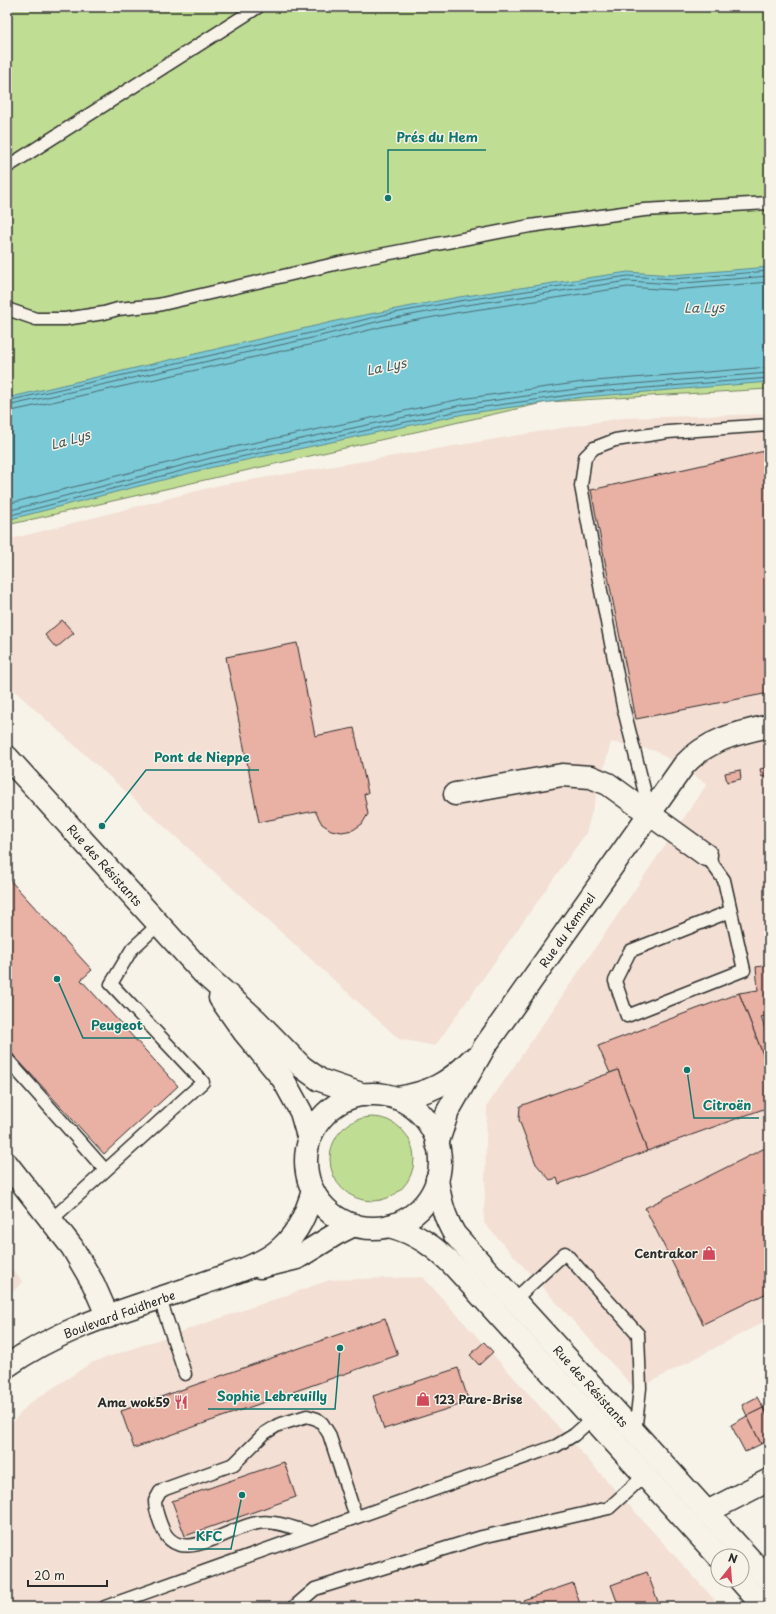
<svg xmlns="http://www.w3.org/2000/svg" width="776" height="1614" viewBox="0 0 776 1614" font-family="'Playpen Sans',sans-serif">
  <rect width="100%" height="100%" fill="#f7f3e8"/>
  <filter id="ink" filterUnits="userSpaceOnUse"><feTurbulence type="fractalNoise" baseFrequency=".025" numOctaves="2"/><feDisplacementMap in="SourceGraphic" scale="8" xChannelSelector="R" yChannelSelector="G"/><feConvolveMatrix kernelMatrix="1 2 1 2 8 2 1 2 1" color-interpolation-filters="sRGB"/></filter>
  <g filter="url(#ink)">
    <g fill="#f3dfd4">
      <path d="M769,414V1319L636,1390L484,1223L487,1106L707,784L656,751L611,742L586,833L435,1046L399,1039L7,684V540L220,485L622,418Z"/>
      <path d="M7,1264L23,1282L7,1297Z"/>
      <path d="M423,1277L721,1607H7V1428L30,1403L91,1363L330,1280Z"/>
    </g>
    <g fill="#c0dd94" stroke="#768460">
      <path d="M7,7H769V389L547,402L7,525Z"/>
      <circle cx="372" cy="1159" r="42"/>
    </g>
    <path fill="#7ac9d7" stroke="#5a8a92" d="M769,267V382L584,397L464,414L213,467L7,520V398L349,318L459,297L628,272L672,275Z"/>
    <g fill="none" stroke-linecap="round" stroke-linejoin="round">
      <g stroke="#4b6a70" stroke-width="1">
        <path d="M7,401L315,332L383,315L459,301L628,276L673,279L769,271"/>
        <path d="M7,406L316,337L384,320L460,306L628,281L673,284L769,276"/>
        <path d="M7,412L318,343L385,326L461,312L628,287L673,290L769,282"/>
        <path d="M7,504L210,452L461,399L583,382L769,367"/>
        <path d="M7,511L211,458L462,405L583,388L769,373"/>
        <path d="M7,516L212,463L463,410L584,393L769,378"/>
      </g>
    </g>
    <g fill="#e9b0a4" stroke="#2b2b2b">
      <path d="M769,450V693L636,719L591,490Z"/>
      <path d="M62,620L74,633L56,648L45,635Z"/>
      <path d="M297,643L315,736L354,728L368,793L364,794L368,814L362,824L353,830L342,832L331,830L322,824L315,811L259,822L226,657Z"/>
      <path d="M769,767V776L762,777L760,769Z"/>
      <path d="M740,770L741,779L727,782L725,773Z"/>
      <path d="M7,877L92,970L81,980L178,1086L104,1154L7,1048L10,1046L7,1042Z"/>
      <path d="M769,965V1015L761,1017L769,1040V1070L739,993L758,990L756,967Z"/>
      <path d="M739,993L769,1070V1107L647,1151L618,1070L610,1073L598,1046Z"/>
      <path d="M618,1070L647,1151L559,1184L557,1178L550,1180L536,1164L519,1120L520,1106Z"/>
      <path d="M769,1146V1292L703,1324L645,1208Z"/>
      <path d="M385,1318L398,1355L134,1448L121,1411Z"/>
      <path d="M484,1342L493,1352L479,1365L470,1355Z"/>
      <path d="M458,1368L469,1402L384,1429L373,1396Z"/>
      <path d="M757,1397L763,1408L747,1416L742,1405Z"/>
      <path d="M769,1404V1420L763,1408Z"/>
      <path d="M763,1408L769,1420V1440L761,1444L747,1416Z"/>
      <path d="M747,1416L761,1444L745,1452L731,1425Z"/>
      <path d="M284,1462L296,1497L185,1536L172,1501Z"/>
      <path d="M647,1572L660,1607H619L611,1585Z"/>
      <path d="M573,1583L581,1607H525L523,1600Z"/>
    </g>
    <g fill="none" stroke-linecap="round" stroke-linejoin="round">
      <defs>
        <g id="lane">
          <path d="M7,167L258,7"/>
          <path d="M7,309L36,319H65L104,313L118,309L158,305L339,263L530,226L644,210L769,203"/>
          <path d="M650,813L623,706L581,486L585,457L594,448L615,440L668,432L769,425"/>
          <path d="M706,855L724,880L744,970L627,1016L615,981L630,951L731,911"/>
          <path d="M7,1059L105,1170"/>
          <path d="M52,1219L203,1082L111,984L132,949L159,924"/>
          <path d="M160,1299L185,1374"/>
          <path d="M514,1300L565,1253L638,1334L640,1388L635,1433"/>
          <path d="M311,1533C294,1528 275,1520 257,1523C226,1528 177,1570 161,1525C158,1517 155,1510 155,1501L160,1492L165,1489L234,1464L265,1433L278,1425L307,1416L317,1419L322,1423L329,1434L356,1517"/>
          <path d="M105,1607L556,1446L574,1435L593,1418"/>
          <path d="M294,1607L315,1589L482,1537L609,1508L645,1475"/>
        </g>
        <g id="street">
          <path d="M455,794L562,775L591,777L608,784L706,855"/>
          <path d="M397,1098C429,1093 448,1084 471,1060"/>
          <path d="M437,1144L448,1111L485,1046L684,765C707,740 737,733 769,726"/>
          <path d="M707,1512L769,1480"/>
        </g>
        <g id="secondary">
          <path d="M7,757L204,974L255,1019L302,1067L320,1080L364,1095"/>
          <path d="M220,998L244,1032L283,1079L301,1112L309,1140"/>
          <path d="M7,1164L72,1247L93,1283L108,1317"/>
        </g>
        <g id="primary">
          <circle cx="373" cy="1161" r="67"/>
          <path d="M437,1179C440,1200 444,1217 455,1235L769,1580"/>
          <path d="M389,1226C416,1233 435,1247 455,1267L718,1556"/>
          <path d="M260,1267L297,1258L336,1234L354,1225"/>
          <path d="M7,1366C66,1324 137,1307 204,1283C228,1275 263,1265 281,1248C299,1232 306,1213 313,1191"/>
          <path d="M740,1580L764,1607"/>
        </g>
      </defs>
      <use href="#lane" stroke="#2b2b2b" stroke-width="15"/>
      <use href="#street" stroke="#2b2b2b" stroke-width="25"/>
      <use href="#secondary" stroke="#2b2b2b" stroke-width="25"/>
      <use href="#primary" stroke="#2b2b2b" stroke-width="25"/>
      <use href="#lane" stroke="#f7f3e8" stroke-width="12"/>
      <use href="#street" stroke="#f7f3e8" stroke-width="22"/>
      <use href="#secondary" stroke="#f7f3e8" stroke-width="22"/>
      <use href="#primary" stroke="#f7f3e8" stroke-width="22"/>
    </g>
  </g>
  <defs>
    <symbol id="shop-bare" viewBox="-9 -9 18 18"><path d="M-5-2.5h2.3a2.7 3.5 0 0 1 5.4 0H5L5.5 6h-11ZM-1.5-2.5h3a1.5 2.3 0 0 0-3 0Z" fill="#d1495b" stroke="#f7f3e8" stroke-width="2.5" paint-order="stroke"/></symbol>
    <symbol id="restaurant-bare" viewBox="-9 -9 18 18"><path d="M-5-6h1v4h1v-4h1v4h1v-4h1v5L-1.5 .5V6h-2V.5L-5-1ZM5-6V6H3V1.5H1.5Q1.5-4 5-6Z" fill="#d1495b" stroke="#f7f3e8" stroke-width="2.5" paint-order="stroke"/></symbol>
  </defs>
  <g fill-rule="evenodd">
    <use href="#shop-bare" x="699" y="1243" width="20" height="20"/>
    <use href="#shop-bare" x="413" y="1389" width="20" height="20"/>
    <use href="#restaurant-bare" x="171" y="1392" width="20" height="20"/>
  </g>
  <g text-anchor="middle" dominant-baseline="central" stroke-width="3" stroke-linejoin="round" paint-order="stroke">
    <g font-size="12" fill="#2b2b2b" stroke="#f7f3e8">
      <text transform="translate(105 865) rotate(48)">Rue des Résistants</text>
      <text transform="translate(567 930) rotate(-55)">Rue du Kemmel</text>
      <text transform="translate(119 1314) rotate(-20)">Boulevard Faidherbe</text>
      <text transform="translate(591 1386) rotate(48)">Rue des Résistants</text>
    </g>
    <g font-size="12" font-weight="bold" fill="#2b2b2b" stroke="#f7f3e8" text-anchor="end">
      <text x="698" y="1253">Centrakor</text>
      <text x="434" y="1399" text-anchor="start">123 Pare-Brise</text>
      <text x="170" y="1402">Ama wok59</text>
    </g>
    <g font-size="13" font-style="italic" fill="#435a5f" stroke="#f7f3e8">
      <text transform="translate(704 307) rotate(-1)">La Lys</text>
      <text transform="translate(386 366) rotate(-12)">La Lys</text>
      <text transform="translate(70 439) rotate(-16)">La Lys</text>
    </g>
  </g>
  <path fill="none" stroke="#0f766e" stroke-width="1.5" d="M388 198L388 150H486M102 826L146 770H259M57 979L83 1038H151M687 1070L694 1118H759M340 1348L335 1409H208M242 1495L231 1549H188"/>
  <g fill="#0f766e" stroke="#f7f3e8" stroke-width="1.5">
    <circle cx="388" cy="198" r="4"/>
    <circle cx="102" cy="826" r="4"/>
    <circle cx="57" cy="979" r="4"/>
    <circle cx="687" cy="1070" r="4"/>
    <circle cx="340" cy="1348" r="4"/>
    <circle cx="242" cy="1495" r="4"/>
  </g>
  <g font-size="13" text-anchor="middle" font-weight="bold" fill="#0f766e" stroke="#f7f3e8" stroke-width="3" stroke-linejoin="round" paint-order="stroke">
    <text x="437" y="142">Prés du Hem</text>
    <text x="202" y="762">Pont de Nieppe</text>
    <text x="117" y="1030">Peugeot</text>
    <text x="727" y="1110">Citroën</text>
    <text x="272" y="1401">Sophie Lebreuilly</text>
    <text x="209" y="1541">KFC</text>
  </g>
  <rect width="776" height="1614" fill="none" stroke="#f7f3e8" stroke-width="24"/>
  <rect x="12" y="12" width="752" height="1590" fill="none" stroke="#2b2b2b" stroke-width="1.5" filter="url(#ink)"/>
  <g transform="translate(730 1568) rotate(17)"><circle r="19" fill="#f7f3e8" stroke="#a5a39c"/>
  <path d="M0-3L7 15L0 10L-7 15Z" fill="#d1495b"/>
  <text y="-6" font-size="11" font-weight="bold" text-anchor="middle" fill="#2b2b2b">N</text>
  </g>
  <path d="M28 1580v6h79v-6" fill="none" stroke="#2b2b2b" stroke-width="2"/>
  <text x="34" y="1580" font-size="12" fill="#2b2b2b" stroke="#f7f3e8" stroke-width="3" paint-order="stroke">20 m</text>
</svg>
